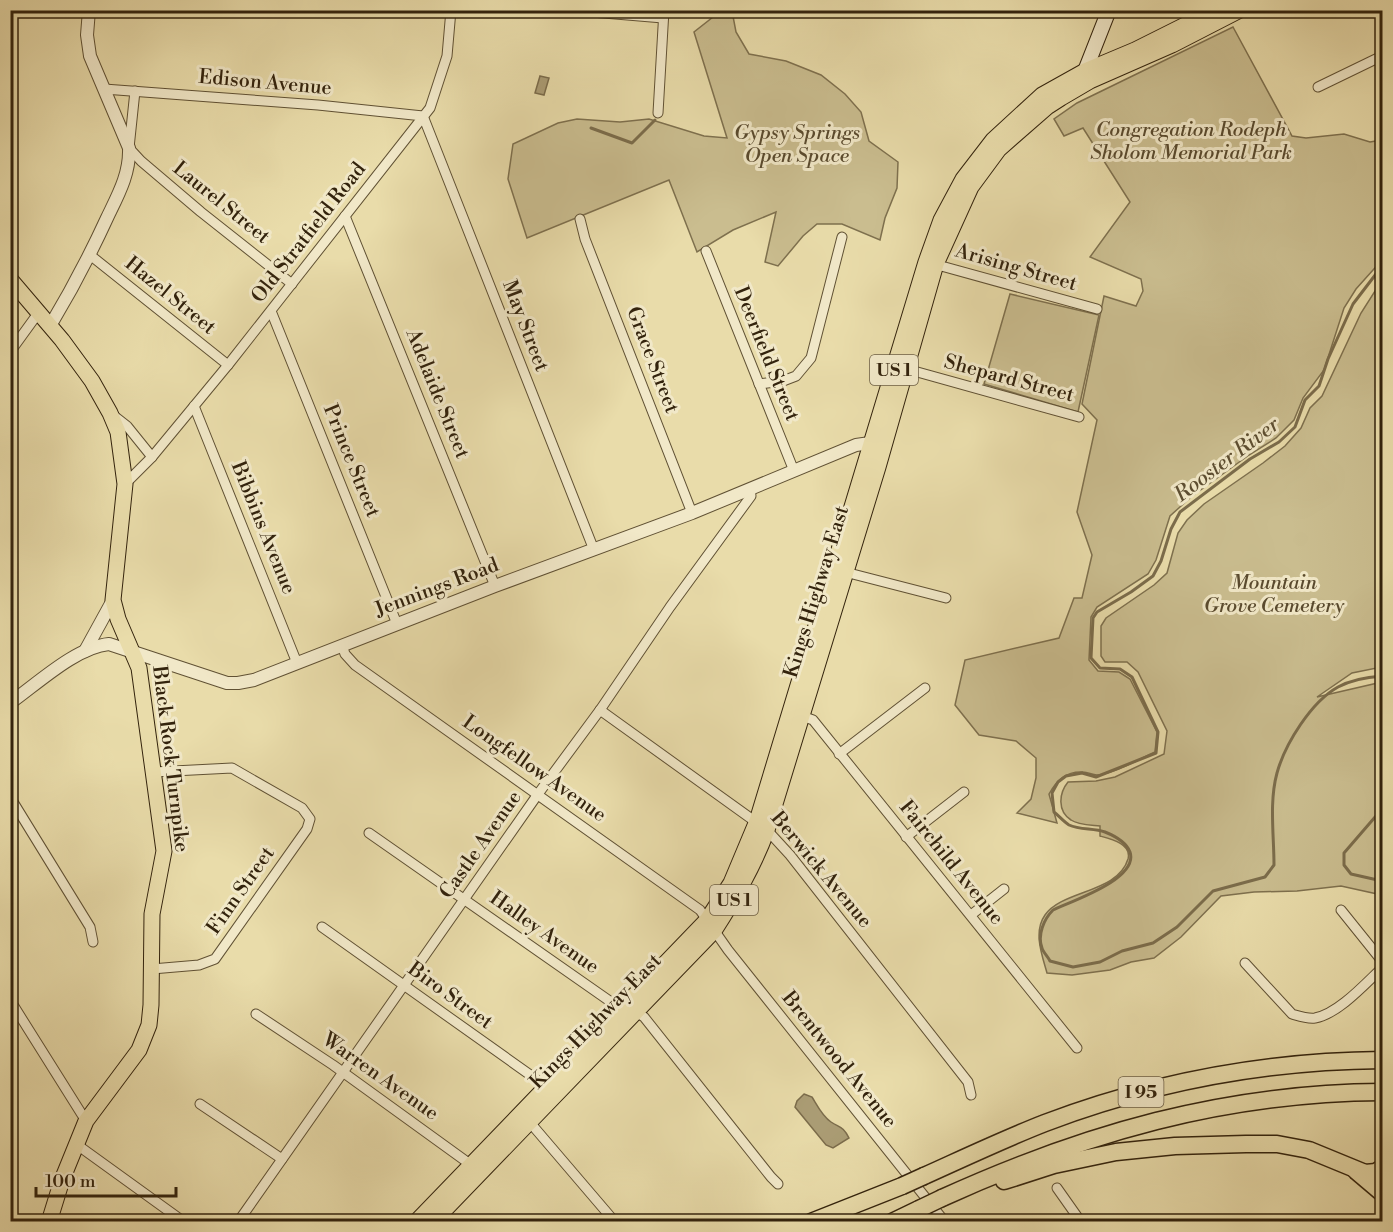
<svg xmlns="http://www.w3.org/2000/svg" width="1393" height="1232" viewBox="0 0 1393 1232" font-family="'Libre Bodoni',serif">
  <rect width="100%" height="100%" fill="#e9dcaa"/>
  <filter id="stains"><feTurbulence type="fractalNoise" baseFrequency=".00333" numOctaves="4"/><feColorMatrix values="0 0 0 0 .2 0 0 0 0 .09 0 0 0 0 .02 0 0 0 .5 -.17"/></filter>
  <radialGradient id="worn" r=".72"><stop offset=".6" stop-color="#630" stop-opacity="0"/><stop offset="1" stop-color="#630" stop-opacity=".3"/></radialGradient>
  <g fill="#cabd8f" stroke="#7e704e" stroke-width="1.5">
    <path d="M722,10L732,11L736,32L749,54L786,61L821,75L845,94L861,112L869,141L898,162L897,188L885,218L880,240L842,224H817L803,236L778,266L765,262L776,212L733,230L697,252L669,180L527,238L508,179L513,144L558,123L577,119L620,122L649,119L704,136L727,138L694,32Z"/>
    <path d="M1233,27L1292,136L1306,138L1344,134L1370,142L1382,140V260L1356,289L1344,308L1324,370L1303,398L1294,420L1276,438L1249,455L1191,497L1170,516L1156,560L1148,574L1097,607L1091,617L1089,660L1098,671L1119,672L1130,679L1157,732L1155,752C1137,760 1116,773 1097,775C1092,775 1088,772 1083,772C1066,771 1057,780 1049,794L1057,823L1017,813L1031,799L1036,778V758L1016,741L979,735L955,705L965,660L1059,638L1074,598H1082L1092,555L1077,512L1097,420L1082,404L1104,296L1136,306L1143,291L1141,279L1090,257L1130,202L1083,128L1064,136L1054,119L1077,103Z"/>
    <path d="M1382,280V667L1352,673L1317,697L1382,682V895L1341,886L1297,891L1254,892L1221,896L1181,937L1154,958L1131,962L1110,970L1072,975L1047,973C1042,955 1033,932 1045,915C1062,890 1118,893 1128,859C1132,844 1111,839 1100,836V826C1092,825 1078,825 1071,820C1057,811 1059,793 1068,782L1096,781L1115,777L1164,754L1167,731L1138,672L1127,662H1105L1101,656V626L1106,618L1154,585L1167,573L1178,533L1187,520L1204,504L1263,463L1285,446L1301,428L1310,408L1322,396L1361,313Z"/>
    <path d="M1010,294L1099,315L1078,412L984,384Z"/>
  </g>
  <g fill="#ab9d75" stroke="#7b6c4b" stroke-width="1.5">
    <path d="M540,76L549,78L544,95L535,93Z"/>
    <path d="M804,1094L812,1097C817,1105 822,1116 831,1122C840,1128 843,1126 849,1138L833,1148L826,1145L795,1107L797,1101Z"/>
  </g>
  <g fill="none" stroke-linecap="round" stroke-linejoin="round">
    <g stroke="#7b6c4b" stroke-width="3">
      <path d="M591,128L632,143L655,120"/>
      <path d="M1382,267L1379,270L1353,304L1328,359L1319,386L1305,400L1295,427L1279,442L1250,459L1180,512L1171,529L1161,561L1153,576L1131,592L1097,612L1093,618L1091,658L1100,668L1120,669L1132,677L1158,732L1156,753L1096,777L1082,773L1066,776L1058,782L1052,793L1054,812C1059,816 1064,822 1069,825C1080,830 1094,828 1105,832C1115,836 1126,842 1130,852C1139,879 1072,901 1053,910C1044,919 1037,935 1042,948C1043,952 1048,957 1050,961L1073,967L1100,962L1122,951L1153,943L1177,927L1213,891L1265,877L1274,865C1274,835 1269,802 1277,773C1285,744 1311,702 1338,687C1351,680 1368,677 1382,676"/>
      <path d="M1382,809L1344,853V865L1351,874L1382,881"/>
    </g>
    <defs>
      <g id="minor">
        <path d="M568,10L663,18"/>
        <path d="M1318,87L1382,56"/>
        <path d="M104,89L318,105L423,116L594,550"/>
        <path d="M135,91L129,148L141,161L201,212L292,284"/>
        <path d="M658,113L664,10"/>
        <path d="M345,216L495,586"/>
        <path d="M580,219L585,239L692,513"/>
        <path d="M706,251L794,471"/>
        <path d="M90,255L228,365"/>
        <path d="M934,264L1097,309"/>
        <path d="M271,311L397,624"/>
        <path d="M10,352L39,312"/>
        <path d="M903,368L1079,417"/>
        <path d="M759,384L783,381L796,376L811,358L842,237"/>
        <path d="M194,406L297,663"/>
        <path d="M113,415L127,426L152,457"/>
        <path d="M125,484L152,457L228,365L430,108L447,56L451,10"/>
        <path d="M841,571L946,598"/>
        <path d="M342,645L345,654L355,665L700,910L728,950L945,1222"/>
        <path d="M600,710L767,830L790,855L968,1082L971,1095"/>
        <path d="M799,715L813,720L1077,1048"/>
        <path d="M839,754L925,688"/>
        <path d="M10,797L90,927L93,942"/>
        <path d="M369,833L611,1002L636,1012L644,1017L771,1177L778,1184"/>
        <path d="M906,837L964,792"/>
        <path d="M1341,910L1382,961"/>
        <path d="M971,915L1004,889"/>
        <path d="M322,927L550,1089"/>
        <path d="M1245,963L1292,1014C1299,1016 1307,1019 1315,1018C1338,1014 1365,984 1382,968"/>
        <path d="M152,969L199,965L215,959L307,829L310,819L302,808L232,768L154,772"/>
        <path d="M10,1000L86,1121"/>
        <path d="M256,1014L333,1065L474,1167"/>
        <path d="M200,1104L282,1159"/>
        <path d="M527,1119L615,1222"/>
        <path d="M76,1144L184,1222"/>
        <path d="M1057,1188L1081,1222"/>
        <path d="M238,1222L538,794L600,710L670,607L751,496L750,489"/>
      </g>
      <g id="tertiary">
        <path d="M50,326C71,291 90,255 107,218C118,195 130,174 129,148L90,56L87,35L89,10"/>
        <path d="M85,651L113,600"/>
        <path d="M10,703C37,684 76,647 109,644L227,683H238L254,680L495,586L692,513L856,445L877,442"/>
      </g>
      <path id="secondary" d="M1088,78L1085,71L1109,10"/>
      <g id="primary">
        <path d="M10,279L62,340L92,381L110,413L118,432L125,484L113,600L118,619L139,668L164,851L152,914L151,1005L149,1025L139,1050L86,1121L62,1180L49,1222"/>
        <path d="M416,1222L707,920L731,883L757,821L926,262L941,220L963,179L993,140L1042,95L1085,71L1135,50L1215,10"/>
        <path d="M433,1222L714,931C735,898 754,866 767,830L878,467L936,264L971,187L999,149L1047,107L1061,98L1090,81L1172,45L1240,10"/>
      </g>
      <g id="motorway">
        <path d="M1356,1171L1382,1193"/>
        <path d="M924,1176C964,1158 1004,1139 1045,1123C1153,1082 1267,1061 1382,1060"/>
        <path d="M1004,1181L1054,1165L1116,1152L1175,1146L1246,1144H1277L1309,1150L1365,1173L1376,1172L1382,1168"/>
        <path d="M942,1198C1085,1133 1224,1093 1382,1092"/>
        <path d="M811,1222L902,1186"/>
        <path d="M892,1222L919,1209"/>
      </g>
    </defs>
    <use href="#minor" stroke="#605134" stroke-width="11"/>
    <use href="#tertiary" stroke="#605134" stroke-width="14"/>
    <use href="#secondary" stroke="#33230d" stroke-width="16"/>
    <use href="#primary" stroke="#33230d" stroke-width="17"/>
    <use href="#motorway" stroke="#33230d" stroke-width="19"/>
    <use href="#minor" stroke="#f1e8c8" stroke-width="9"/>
    <use href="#tertiary" stroke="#f1e8c8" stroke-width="12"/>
    <use href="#secondary" stroke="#f1e8c8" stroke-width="14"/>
    <use href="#primary" stroke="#e9dcaa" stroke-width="15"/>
    <use href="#motorway" stroke="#e9dcaa" stroke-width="16"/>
    <defs>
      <g id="motorway-bridge">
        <path d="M902,1186L924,1176"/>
        <path d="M919,1209L942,1198"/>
      </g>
    </defs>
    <use href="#motorway-bridge" stroke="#33230d" stroke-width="19" stroke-linecap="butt"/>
    <use href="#motorway-bridge" stroke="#e9dcaa" stroke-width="16"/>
  </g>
  <g text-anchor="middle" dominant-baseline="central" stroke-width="6" stroke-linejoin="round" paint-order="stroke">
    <g fill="#f1e8c8" stroke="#6c5e45" stroke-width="1.5">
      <rect x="870" y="355" width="48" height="30" rx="4.5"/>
      <rect x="710" y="885" width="48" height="30" rx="4.5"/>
      <rect x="1118.5" y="1077" width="45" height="30" rx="4.5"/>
    </g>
    <g font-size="18" font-weight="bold" fill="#33230d">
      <text x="894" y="370">US 1</text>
      <text x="734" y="900">US 1</text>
      <text x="1141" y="1092">I 95</text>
    </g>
    <g font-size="20" fill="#33230d" stroke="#f1e8c8">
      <text transform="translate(265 83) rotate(5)">Edison Avenue</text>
      <text transform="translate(221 203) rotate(39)">Laurel Street</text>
      <text transform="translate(309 233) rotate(-52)">Old Stratfield Road</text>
      <text transform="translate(1016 268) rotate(16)">Arising Street</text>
      <text transform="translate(170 296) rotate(39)">Hazel Street</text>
      <text transform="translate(525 326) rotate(69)">May Street</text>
      <text transform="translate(766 354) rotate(68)">Deerfield Street</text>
      <text transform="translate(652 360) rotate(69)">Grace Street</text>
      <text transform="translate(1009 379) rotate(15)">Shepard Street</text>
      <text transform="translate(437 394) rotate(68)">Adelaide Street</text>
      <text transform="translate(351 461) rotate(68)">Prince Street</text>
      <text transform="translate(263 528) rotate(68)">Bibbins Avenue</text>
      <text transform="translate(437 588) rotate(-21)">Jennings Road</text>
      <text transform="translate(817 592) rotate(-73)">Kings Highway East</text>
      <text transform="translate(170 759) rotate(83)">Black Rock Turnpike</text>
      <text transform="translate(534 769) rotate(35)">Longfellow Avenue</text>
      <text transform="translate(481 845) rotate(-55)">Castle Avenue</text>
      <text transform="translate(951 863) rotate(51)">Fairchild Avenue</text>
      <text transform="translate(821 870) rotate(50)">Berwick Avenue</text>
      <text transform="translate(241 891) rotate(-55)">Finn Street</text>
      <text transform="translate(544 933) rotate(35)">Halley Avenue</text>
      <text transform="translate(450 996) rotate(36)">Biro Street</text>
      <text transform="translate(596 1022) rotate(-46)">Kings Highway East</text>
      <text transform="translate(839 1060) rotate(51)">Brentwood Avenue</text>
      <text transform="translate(380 1077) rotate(35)">Warren Avenue</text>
    </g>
    <g font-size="20" font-style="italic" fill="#594a2e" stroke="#f1e8c8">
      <text x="1191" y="130">Congregation Rodeph<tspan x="1191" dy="23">Sholom Memorial Park</tspan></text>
      <text x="797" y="133">Gypsy Springs<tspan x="797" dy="23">Open Space</tspan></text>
      <text x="1274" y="583">Mountain<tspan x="1274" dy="23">Grove Cemetery</tspan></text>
    </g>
    <g font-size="21" font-style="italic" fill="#5d4e31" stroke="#f1e8c8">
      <text transform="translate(1227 460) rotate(-37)">Rooster River</text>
    </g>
  </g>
  <rect width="1393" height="1232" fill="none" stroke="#e9dcaa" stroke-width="36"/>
  <rect x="12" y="12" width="1369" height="1208" fill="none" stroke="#33230d" stroke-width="3"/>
  <rect x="18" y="18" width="1357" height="1196" fill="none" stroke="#33230d" stroke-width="1.5"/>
  <path d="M36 1187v9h140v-9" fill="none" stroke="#33230d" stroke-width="3"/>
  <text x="45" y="1187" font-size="18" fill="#33230d" stroke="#f1e8c8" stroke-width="4.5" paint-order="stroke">100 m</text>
  <rect width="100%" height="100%" filter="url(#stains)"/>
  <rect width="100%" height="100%" fill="url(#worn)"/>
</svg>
